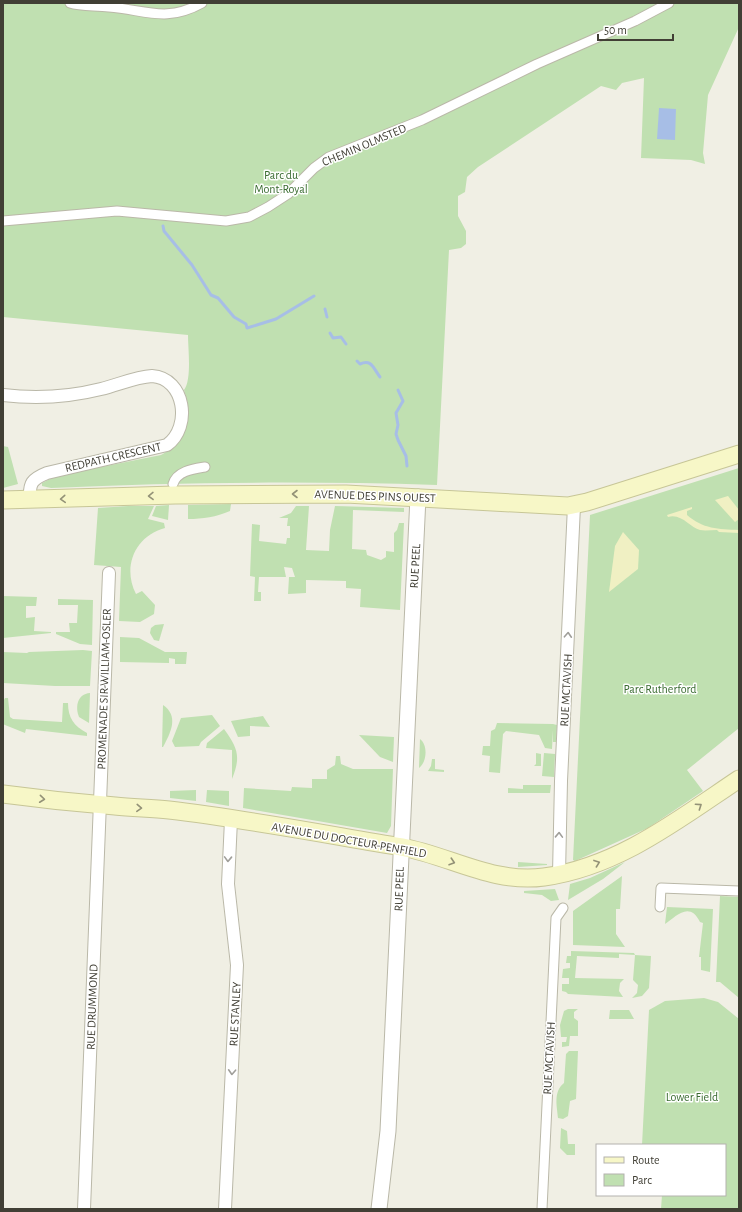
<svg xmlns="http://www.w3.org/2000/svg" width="742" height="1212" viewBox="0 0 742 1212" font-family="'Alegreya Sans',sans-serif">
  <rect width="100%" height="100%" fill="#f0efe4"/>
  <g fill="#c0e0b1">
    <path d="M3,3H739V27L708,95L703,153L705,164L691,160L641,158L644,78L622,83L616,90L601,86L478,167L467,177L465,192L458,196V216L466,231V244L461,248L449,250L437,485C308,481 180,482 51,488L42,486V483L56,476L161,455C176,448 187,428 188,411C189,404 186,397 184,390C192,379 188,349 188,335L3,317Z"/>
    <path d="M3,446L8,447L18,484L3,488Z"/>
    <path d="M739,468V728L687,770L703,791L648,828L575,861L573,860L590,515Z"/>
    <path d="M231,504L230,511C216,517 203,519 188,519V505Z"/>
    <path d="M169,505L168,520L152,516L156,506Z"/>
    <path d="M128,506H154L148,519L164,523L165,528C135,536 122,567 136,594L142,591L155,605L154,614L140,622L119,621L121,567L94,565L98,508Z"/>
    <path d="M296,506H309L306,550L329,551L330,530L335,506L404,508V512L353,510L352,549L366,550L367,555L381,560L386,557V551L394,552V533L397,530L399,523H404L400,610L360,607L361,589L346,588V581L306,580V593L288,594L289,577H295L292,568L284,567L286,577H259L258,592H261V601H254L255,577L250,576L252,524L260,525L259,541L286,544L287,538H290V526H287L288,518H279L291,513Z"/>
    <path d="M3,596L37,597L36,606H26V618L35,617L34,631L51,632V633L3,638Z"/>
    <path d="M58,599L93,600L92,645L80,644L56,634V632H70L69,623H77L78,605H58Z"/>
    <path d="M164,624L159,641L154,640L150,633L151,628L155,625Z"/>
    <path d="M120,637L139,638L165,652H187L186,664H175V659L169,658V663L120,662Z"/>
    <path d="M83,650L92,651L90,686H55L3,683V652L27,653L29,652Z"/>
    <path d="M90,693L89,723L79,717C75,707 77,694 90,693Z"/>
    <path d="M5,698H8L10,717L13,719L62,722L63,703H68C68,718 74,726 87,733V736L26,729L25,733L5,725L3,724V702Z"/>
    <path d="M163,705C179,716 171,732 163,747H162Z"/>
    <path d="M212,715L220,726L201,742L199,746L175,747L172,741L181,718Z"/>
    <path d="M263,716L270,727L250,726V736L238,737L231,721Z"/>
    <path d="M497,723L553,724L557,725L556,742H553V730L552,749L545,748L539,735L506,731L503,734L500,773L489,772L490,756L482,755L483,746H490L491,731L495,729Z"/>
    <path d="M224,729C238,748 241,757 232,779V750L206,748L207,743Z"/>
    <path d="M359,735L394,737L393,762L380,757Z"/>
    <path d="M420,739C428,745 427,762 419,768Z"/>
    <path d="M536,753L541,754V766H534L536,764Z"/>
    <path d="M544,753L555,754L554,777L542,776Z"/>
    <path d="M336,756H340L341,764L353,769H393L391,826L387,833L243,808L244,788L291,791L292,787L312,788V779H327V770L335,765Z"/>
    <path d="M432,759H435V769L444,770V772L428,771L431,766Z"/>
    <path d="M523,785H551L550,793H508V788L523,789Z"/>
    <path d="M196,790V801L170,798V791Z"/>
    <path d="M207,790L229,791V806L206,802Z"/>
    <path d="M518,862L547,864V865L518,867Z"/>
    <path d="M625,862L603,879L568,900L570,884L590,878Z"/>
    <path d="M622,876L620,909H616V934L625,947L573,945V911Z"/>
    <path d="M555,889L559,900L551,901L542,895L524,893V891Z"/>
    <path d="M720,896L739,897V998L720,982H716Z"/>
    <path d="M667,907L713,909L710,972L701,970V957H699L703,923L700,922C689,900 675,918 665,924Z"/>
    <path d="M571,951L634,953L635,955L651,956L649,988L642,996L632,998L637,993L638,985L633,980L635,955L619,954V958L577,956L575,978L624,979L620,983L619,991L623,997L568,994L566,992L562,991V984H569V978H562L563,969L570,968V963H566L567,956H571Z"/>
    <path d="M704,998L718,1002L739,1019V1209H661L662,1195H725V1145H642L649,1010L665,1001Z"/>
    <path d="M568,1009H578L574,1012V1018L578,1021V1036H570L569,1046L562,1047V1042H566L567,1037H561L560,1025L564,1011Z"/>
    <path d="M610,1010H629L634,1019H609Z"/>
    <path d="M569,1051H578L576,1099L570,1101L568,1116L563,1119L558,1118C557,1106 553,1092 564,1083L566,1054Z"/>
    <path d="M561,1128L567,1131L568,1144H575V1155H567L560,1148Z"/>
  </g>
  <g fill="#f0f0c3">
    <path d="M728,496L739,510V519L735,522L715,500Z"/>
    <path d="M692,507V509L687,511V515C703,529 718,529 739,530V533L719,532L717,530C711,530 705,531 700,530C690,528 682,513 668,517L667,515Z"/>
    <path d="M623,532L639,550L638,569L609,592L615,546Z"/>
  </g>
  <path fill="#a7bee6" d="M659,108L676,109L675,140L657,139Z"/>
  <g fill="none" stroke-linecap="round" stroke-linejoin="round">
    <g stroke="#a7bee6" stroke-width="3">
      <path d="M163,226L164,231L192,265L211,295L218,298L234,317L246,324L247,328L276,319L314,296"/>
      <path d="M325,309L327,317"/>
      <path d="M330,333L333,338L341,337L346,344"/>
      <path d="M357,361L360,364C372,359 373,368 380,377"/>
      <path d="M398,390L403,401L396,413L398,425L396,434L398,440L406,456L407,466"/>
    </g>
    <defs>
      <g id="pedestrian">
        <path d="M70,3C82,7 97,5 109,7C146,10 166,23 202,3"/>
        <path d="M3,221L117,211L226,221L249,217L268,207L288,194L314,168L329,157L422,120L537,64L635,21L669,3"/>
        <path d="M173,484C177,471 193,469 205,467"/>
        <path d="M660,907L661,888L739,891"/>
        <path d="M542,1209L556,918L563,908"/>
      </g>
      <g id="minor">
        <path d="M3,395C36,399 69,397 101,389C118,385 135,377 152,376C185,378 192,427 167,445L47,473C32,479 29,483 30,499"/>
        <path d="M559,874L561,781L574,506"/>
        <path d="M84,1209L109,573"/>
        <path d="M225,1209L237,965L228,884L231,820"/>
      </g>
      <path id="tertiary" d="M379,1209L388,1131L418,497"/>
      <g id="secondary">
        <path d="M3,500L175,495L346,494L568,506L587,502L739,454"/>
        <path d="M3,794C40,799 77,803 115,806C133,808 151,808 169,810C246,819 324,834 402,847C450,856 493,884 544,877C618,867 679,819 739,779"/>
      </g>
    </defs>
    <use href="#pedestrian" stroke="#bab8a8" stroke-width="11"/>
    <use href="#minor" stroke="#bab8a8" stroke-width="14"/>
    <use href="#tertiary" stroke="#bab8a8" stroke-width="17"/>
    <use href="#secondary" stroke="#c7c697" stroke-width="19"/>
    <use href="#pedestrian" stroke="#fff" stroke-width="9"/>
    <use href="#minor" stroke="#fff" stroke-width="12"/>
    <use href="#tertiary" stroke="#fff" stroke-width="15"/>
    <use href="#secondary" stroke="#f7f7c7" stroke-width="17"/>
  </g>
  <defs><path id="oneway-chevron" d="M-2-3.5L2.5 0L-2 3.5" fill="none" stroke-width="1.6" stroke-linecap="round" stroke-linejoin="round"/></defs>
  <g stroke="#939277">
    <use href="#oneway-chevron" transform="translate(295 494) rotate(-180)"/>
    <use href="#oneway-chevron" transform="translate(151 496) rotate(179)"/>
    <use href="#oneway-chevron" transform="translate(63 499) rotate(176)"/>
    <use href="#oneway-chevron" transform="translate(42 799) rotate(6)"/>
    <use href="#oneway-chevron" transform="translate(699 806) rotate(-34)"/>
    <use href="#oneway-chevron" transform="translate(139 808) rotate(3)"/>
    <use href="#oneway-chevron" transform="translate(452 862) rotate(18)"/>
    <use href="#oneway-chevron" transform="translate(597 863) rotate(-20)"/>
  </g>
  <g stroke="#a09f9a">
    <use href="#oneway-chevron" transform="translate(568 635) rotate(-87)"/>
    <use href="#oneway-chevron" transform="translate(559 835) rotate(-88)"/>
    <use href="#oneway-chevron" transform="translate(228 859) rotate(92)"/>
    <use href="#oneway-chevron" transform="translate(232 1072) rotate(93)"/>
  </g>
  <g text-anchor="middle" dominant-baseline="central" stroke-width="3" stroke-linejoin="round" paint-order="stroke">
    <g font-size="12" fill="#413f35" stroke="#fff">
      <text transform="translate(364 145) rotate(-23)">CHEMIN OLMSTED</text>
      <text transform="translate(113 457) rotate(-13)">REDPATH CRESCENT</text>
      <text transform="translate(375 496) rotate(2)">AVENUE DES PINS OUEST</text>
      <text transform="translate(415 566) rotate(-87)">RUE PEEL</text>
      <text transform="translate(104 689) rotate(-88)">PROMENADE SIR-WILLIAM-OSLER</text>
      <text transform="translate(566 690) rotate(-87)">RUE MCTAVISH</text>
      <text transform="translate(349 840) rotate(10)">AVENUE DU DOCTEUR-PENFIELD</text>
      <text transform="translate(399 889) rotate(-88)">RUE PEEL</text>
      <text transform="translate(92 1007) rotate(-88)">RUE DRUMMOND</text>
      <text transform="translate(235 1014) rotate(-87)">RUE STANLEY</text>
      <text transform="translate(549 1058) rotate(-87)">RUE MCTAVISH</text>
    </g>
    <g font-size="12" fill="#396b30" stroke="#fff">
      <text x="281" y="175">Parc du<tspan x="281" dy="14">Mont-Royal</tspan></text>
      <text x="660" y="689">Parc Rutherford</text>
      <text x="692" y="1097">Lower Field</text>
    </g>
  </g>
  <rect width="742" height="1212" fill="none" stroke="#413f35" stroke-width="8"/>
  <rect x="596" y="1144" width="130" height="52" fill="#ffffff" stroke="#b3b2ae"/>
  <rect x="604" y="1157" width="20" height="6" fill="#f7f7c7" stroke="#b3b2ae"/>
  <text x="632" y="1164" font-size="12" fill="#413f35">Route</text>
  <rect x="604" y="1174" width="20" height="12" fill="#c0e0b1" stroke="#b3b2ae"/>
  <text x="632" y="1184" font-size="12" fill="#413f35">Parc</text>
  <path d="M598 34v6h75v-6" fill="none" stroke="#413f35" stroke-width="2"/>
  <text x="604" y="34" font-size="12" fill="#413f35" stroke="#ffffff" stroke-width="3" paint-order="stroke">50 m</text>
</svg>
